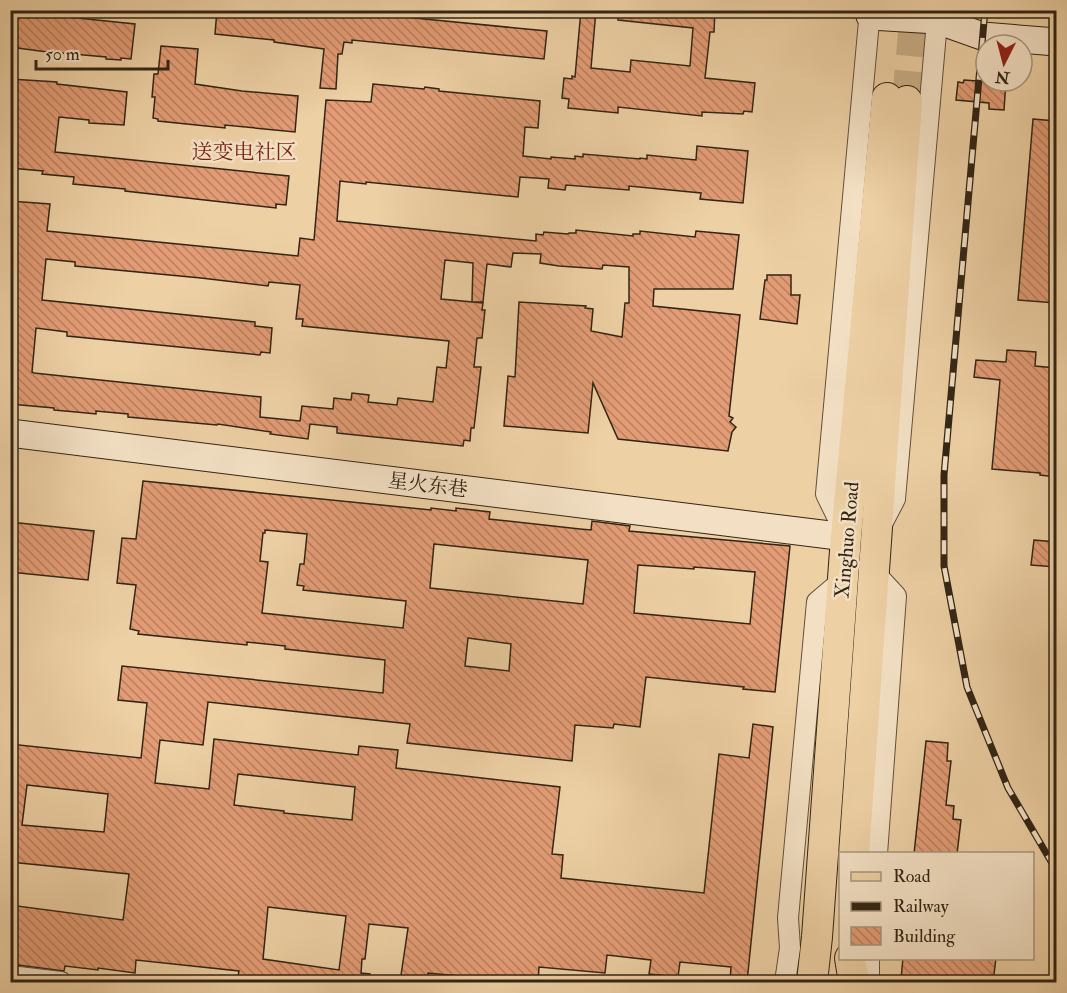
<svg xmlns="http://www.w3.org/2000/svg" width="1067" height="993" viewBox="0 0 1067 993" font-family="'IM FELL Double Pica','Noto Serif SC',serif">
  <defs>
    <pattern id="building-back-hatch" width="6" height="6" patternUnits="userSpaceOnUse" patternTransform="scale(1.5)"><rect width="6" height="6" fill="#e39c75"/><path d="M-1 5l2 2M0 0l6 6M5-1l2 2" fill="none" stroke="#b97f5f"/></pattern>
  </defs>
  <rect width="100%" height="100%" fill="#edd0a4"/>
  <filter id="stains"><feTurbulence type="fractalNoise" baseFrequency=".00333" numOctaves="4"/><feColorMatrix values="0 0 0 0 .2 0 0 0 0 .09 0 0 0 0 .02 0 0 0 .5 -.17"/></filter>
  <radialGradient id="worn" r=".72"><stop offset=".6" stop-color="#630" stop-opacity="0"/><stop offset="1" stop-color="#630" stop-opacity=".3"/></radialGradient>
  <g fill="url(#building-back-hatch)" stroke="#322515" stroke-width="1.5" fill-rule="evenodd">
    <path d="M217,10L328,12V10H356L355,12L404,17L547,31L544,59L352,40V43L344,42L342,54H338L336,89L320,88L324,49L274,42V40L215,34Z"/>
    <path d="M581,10H596L591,68L630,72L631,60L690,66L693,28L618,20V10H715L714,32H710L705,78L755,83L752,112L744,111L743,114L702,112V116L618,107V113L568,108L569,99L562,98L564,78L572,79V76L575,77Z"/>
    <path d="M10,11L135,24L131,59L121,58V60L106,59V57L62,53V54L10,47Z"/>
    <path d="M161,46L198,49L195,84L242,91L298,96L295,132L225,125V128L158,121V119L153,118L155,97H152L154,74H158Z"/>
    <path d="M10,79L57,82V84L127,92L124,125L89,123V120L59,117L55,152L289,176L286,205L276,204V208L125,191V189L73,184L74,177L42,174L43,171L10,168Z"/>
    <path d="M964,80L991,82V81H1006L1004,110L989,109V103L956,100L958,82L963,83Z"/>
    <path d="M373,84L424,89L425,87L439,89V91L540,101L538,128L525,127L523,156L551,159V157L575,159V156L583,157V154L640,159V158L647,159V155L696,160L697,146L748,151L743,203L700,199L701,193L629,186V190L566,185L565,190L548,188L549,179L520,177L518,197L366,182V184L340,181L337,221L536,241V234L543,235L544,232L568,234L569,233H576V230L633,236V234H640V231L695,237L696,231L739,235L733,289H654L653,306L740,315L729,416L733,418L730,422L736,427L732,432L728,451L618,439L593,383L588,433L504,426L508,376L515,377L519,302L586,306L585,308L593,309L591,331L622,337L625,303H629V267L603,265L602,269L559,266L540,263L541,254L513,253L511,267L487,264L483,302H472L473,263L445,260L441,299L483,303L482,310H485L482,338H477L474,367H481L474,428H471L470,441L464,440L463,446L337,433V427L310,424L308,439L270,434L271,432L218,424L217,425L128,417V414L96,411V414L76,412L54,410V408L10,404V201L50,204L47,231L298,256L300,238L314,240L326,100L371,102ZM46,259L75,262V266L201,278L268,286L269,282L300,285L296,319H303L302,326L449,341L446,368L437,367L433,402L398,398L397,405L368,402L369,395L352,393L351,400L334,398L333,409L302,406L300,421L260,417L261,397L34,373L32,372L36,328L67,332V336L260,355L261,352L270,353L272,328L255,326V322L42,300Z"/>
    <path d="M1033,119L1056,121V303L1018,300Z"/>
    <path d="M767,275H791V295H800L797,324L760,319L765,280H767Z"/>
    <path d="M1007,350L1036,352L1035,366L1056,368V477L1040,475V473L992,469L1000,380L974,377L976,360L1006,362Z"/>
    <path d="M143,481L431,510V508L456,511V508L490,512L489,519L580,529L591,530L592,521L630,526L629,531L790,546L775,692L743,689L744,687L646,677L640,727L614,724L613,728L575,725L572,761L407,743L410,724L208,702L203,745L160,740L155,783L209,789L214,739L358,755L359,746L398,750L396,768L560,787L552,854L563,855L561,878L704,893L719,754L749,758L753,724L773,727L747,982H730L731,967L680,962L678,977L649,974L651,960L607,955L605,973L539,967L538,982H523L428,973L427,982H400L408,928L369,924L365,959H362L361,973L370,974L369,982H237L239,971L136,960L135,973L98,968V970L65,966L64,971L10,964V905L123,920L129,874L10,862V744L141,758L147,703L118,700L122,666L383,693L385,660L285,649V646L276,645L247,642V645L138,634L139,631L130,629L136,585L117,583L122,538L136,539ZM265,530L307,534L304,564H300L297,585L304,586L303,590L406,601L403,628L262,613L268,562L260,561L263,533H265ZM434,544L588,560L583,604L430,588ZM638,565L694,569V567L755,572L750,624L634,613ZM468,638L511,644L509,671L465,666ZM238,774L355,787L352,820L284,813V811L234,805ZM27,785L108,794L104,832L22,825ZM268,907L346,916L339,970L263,959Z"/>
    <path d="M10,522L94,531L88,580L10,572Z"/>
    <path d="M1034,540L1056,542V567L1031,565Z"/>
    <path d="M926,741L948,743L947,761H951L946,805L954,806L953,819L961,820L957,854H914Z"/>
    <path d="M903,958H996L993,982H934L901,979Z"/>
  </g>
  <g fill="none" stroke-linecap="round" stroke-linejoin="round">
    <path stroke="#c8ae87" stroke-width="30" stroke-dasharray="30 15" stroke-linecap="butt" d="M907,101L915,10"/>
    <defs>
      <g id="street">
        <path d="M882,524L895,499L938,10"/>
        <path d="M845,533L826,494L870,10"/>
        <path d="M873,571L896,596L877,854"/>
        <path d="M10,976L61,982"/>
        <path d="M785,982L790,948L788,918L817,602L843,580"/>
        <path d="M869,982V958"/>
      </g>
      <g id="secondary">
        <path d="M870,16L937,20L982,36L1056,42"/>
        <path d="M10,433L846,537"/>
      </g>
      <g id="primary">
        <path d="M854,854L907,101"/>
        <path d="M850,958L854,982"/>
        <path d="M812,982L817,937L846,537L887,98"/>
      </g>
    </defs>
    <use href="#street" stroke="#615039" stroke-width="22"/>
    <use href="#secondary" stroke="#322515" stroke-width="29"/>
    <use href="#primary" stroke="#322515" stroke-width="32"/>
    <use href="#street" stroke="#f3e0c4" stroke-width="20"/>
    <use href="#secondary" stroke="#f3e0c4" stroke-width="27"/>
    <use href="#primary" stroke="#edd0a4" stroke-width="30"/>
    <defs>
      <path id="rail" d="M985,10L944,475V566L967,687L1008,788L1056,870"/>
    </defs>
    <use href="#rail" stroke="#322515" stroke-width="7"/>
    <use href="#rail" stroke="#f3e0c4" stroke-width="4.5" stroke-dasharray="14" stroke-linecap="butt"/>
  </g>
  <g text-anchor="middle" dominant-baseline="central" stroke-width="5" stroke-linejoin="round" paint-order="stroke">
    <g font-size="20" fill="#322515" stroke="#f3e0c4">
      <text transform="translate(428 485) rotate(7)">星火东巷</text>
      <text transform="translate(847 540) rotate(-85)">Xinghuo Road</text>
    </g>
    <g font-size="21" fill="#7a1f14" stroke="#f3e0c4">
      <text x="244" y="152">送变电社区</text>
    </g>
  </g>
  <rect width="1067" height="993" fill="none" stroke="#edd0a4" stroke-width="36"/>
  <rect x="12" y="12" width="1043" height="969" fill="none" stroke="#322515" stroke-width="3"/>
  <rect x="18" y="18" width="1031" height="957" fill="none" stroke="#322515" stroke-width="1.5"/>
  <rect x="839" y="852" width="195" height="108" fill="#f3e0c4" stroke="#a6957e" stroke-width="1.5"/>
  <rect x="851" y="872" width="30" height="9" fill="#edd0a4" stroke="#a6957e" stroke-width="1.5"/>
  <text x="893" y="882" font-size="18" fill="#322515">Road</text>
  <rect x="851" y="902" width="30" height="9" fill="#322515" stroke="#a6957e" stroke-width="1.5"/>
  <text x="893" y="912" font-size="18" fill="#322515">Railway</text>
  <rect x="851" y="927" width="30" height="18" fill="url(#building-back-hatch)" stroke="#a6957e" stroke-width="1.5"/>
  <text x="893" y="942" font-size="18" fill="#322515">Building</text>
  <g transform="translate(1004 63) rotate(186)"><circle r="28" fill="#f3e0c4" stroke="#a6957e" stroke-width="1.5"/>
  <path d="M0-4.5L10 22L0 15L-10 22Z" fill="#8f2418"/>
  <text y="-9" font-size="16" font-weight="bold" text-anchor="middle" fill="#322515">N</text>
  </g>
  <path d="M36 60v9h132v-9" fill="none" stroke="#322515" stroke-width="3"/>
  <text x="45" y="60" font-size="18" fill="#322515" stroke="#f3e0c4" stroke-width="4.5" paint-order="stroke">50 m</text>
  <rect width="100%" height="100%" filter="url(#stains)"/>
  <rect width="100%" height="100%" fill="url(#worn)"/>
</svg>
